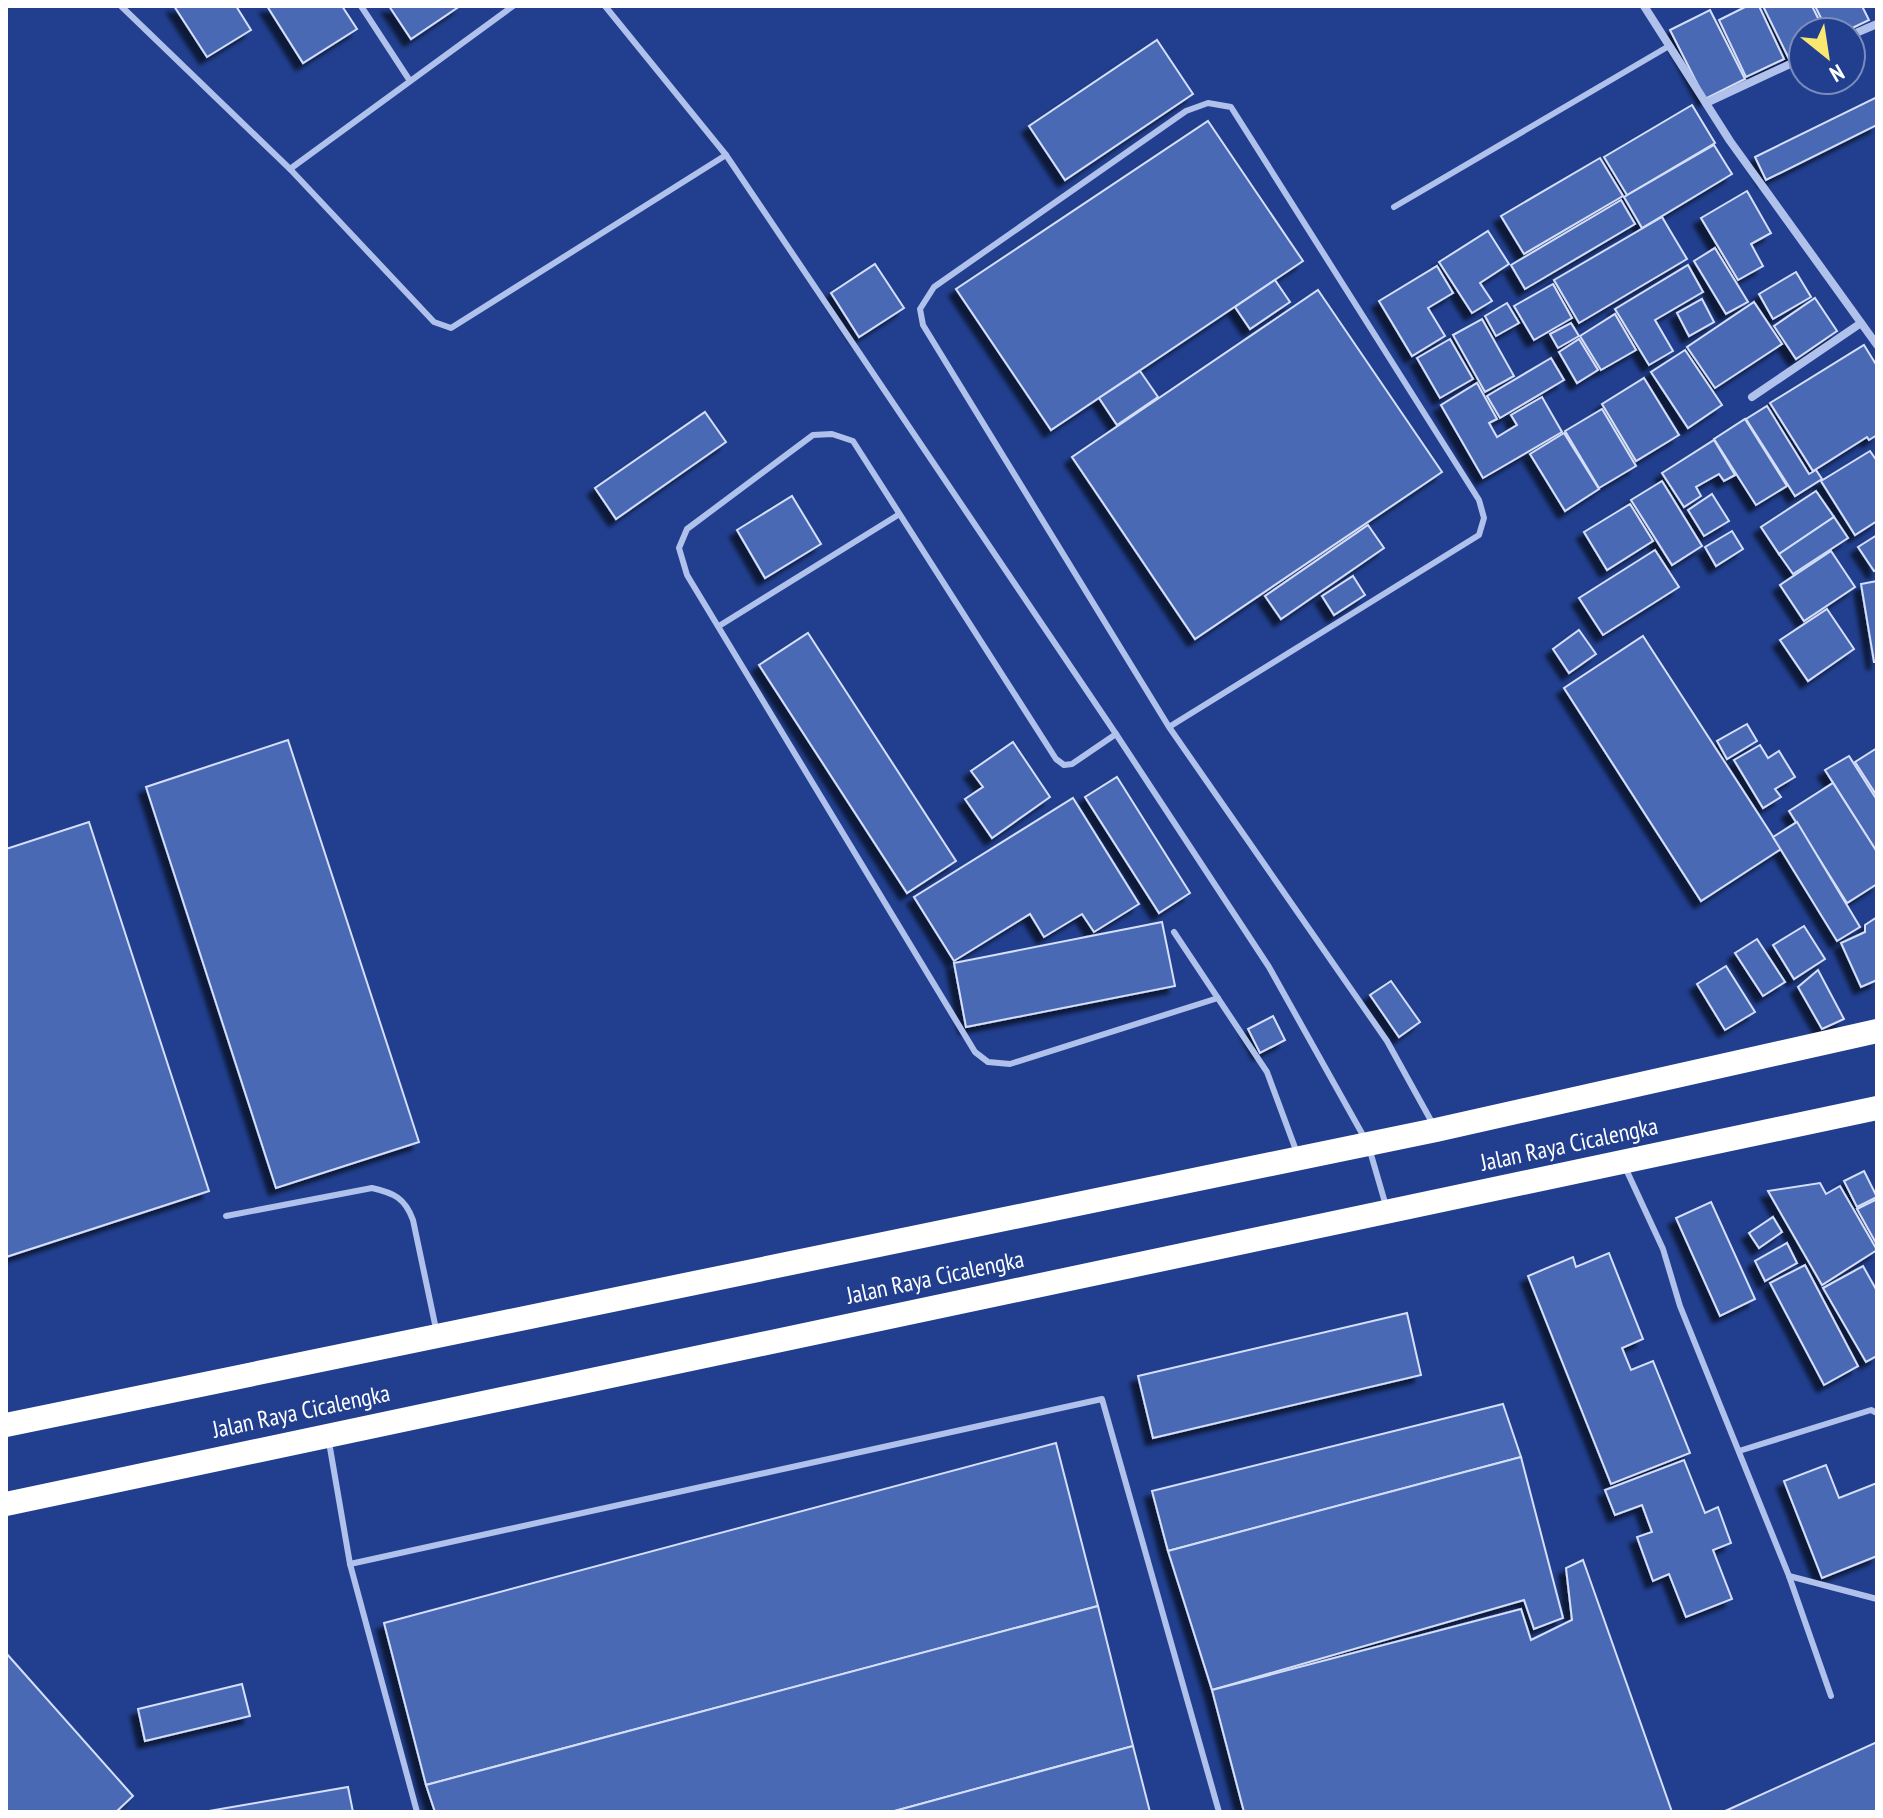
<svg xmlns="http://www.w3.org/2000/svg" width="1883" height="1818" viewBox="0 0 1883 1818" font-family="'PT Sans Narrow',sans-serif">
  <defs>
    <filter id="shadow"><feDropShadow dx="-7" dy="7" stdDeviation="2" flood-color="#0009"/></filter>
  </defs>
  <rect width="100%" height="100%" fill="#213f8e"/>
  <g fill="#4a69b5" stroke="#d5dff9" stroke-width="2" filter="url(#shadow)">
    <path d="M174,6H236L251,30L207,57Z"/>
    <path d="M267,6H342L357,29L303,63Z"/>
    <path d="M389,6H460L411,39Z"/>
    <path d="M1747,6H1759L1784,59L1746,77L1719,20Z"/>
    <path d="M1763,6H1812L1825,32H1803V52L1789,59Z"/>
    <path d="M1815,6H1862L1869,20L1844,32H1828Z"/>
    <path d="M1710,10L1745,79L1705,99L1670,30Z"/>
    <path d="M1157,40L1193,94L1065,180L1029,126Z"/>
    <path d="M1877,97V125L1766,180L1755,157Z"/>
    <path d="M1692,105L1715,143L1627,195L1604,157Z"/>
    <path d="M1208,121L1303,261L1051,430L956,289Z"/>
    <path d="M1714,145L1732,174L1642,228L1624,197Z"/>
    <path d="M1600,158L1623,196L1524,254L1501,216Z"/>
    <path d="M1747,191L1771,233L1751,244L1763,266L1738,280L1701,218Z"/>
    <path d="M1621,200L1635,224L1525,289L1511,265Z"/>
    <path d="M1662,217L1687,259L1579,323L1554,280Z"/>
    <path d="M1488,231L1509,264L1480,283L1492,301L1472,313L1439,262Z"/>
    <path d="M1715,248L1748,302L1726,314L1694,261Z"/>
    <path d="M875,264L904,308L859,337L831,293Z"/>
    <path d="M1688,265L1703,292L1655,320L1673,351L1649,365L1615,309Z"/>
    <path d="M1437,266L1453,293L1428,308L1445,336L1412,356L1379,301Z"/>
    <path d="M1796,272L1811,297L1773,319L1759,294Z"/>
    <path d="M1275,280L1290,302L1250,329L1235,307Z"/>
    <path d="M1553,284L1572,318L1534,340L1514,306Z"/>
    <path d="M1318,290L1442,472L1195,639L1072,457Z"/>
    <path d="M1815,298L1837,331L1796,359L1774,326Z"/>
    <path d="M1702,299L1714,322L1689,336L1677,313Z"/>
    <path d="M1754,302L1782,344L1715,388L1687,347Z"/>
    <path d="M1507,303L1519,323L1496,336L1485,316Z"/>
    <path d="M1615,314L1636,350L1601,370L1580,336Z"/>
    <path d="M1482,319L1514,376L1485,392L1453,335Z"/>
    <path d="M1571,323L1579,336L1558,348L1550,334Z"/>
    <path d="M1450,339L1473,379L1440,398L1417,358Z"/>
    <path d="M1579,339L1598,370L1577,383L1559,352Z"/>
    <path d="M1864,345L1877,366V435L1869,440L1867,437L1813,471L1770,403Z"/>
    <path d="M1685,350L1722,405L1688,428L1651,372Z"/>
    <path d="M1551,358L1564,380L1500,418L1487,396Z"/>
    <path d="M1140,371L1158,397L1117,425L1099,398Z"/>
    <path d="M1644,378L1679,435L1636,461L1602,404Z"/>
    <path d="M1477,383L1497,419L1489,423L1497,437L1517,425L1511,415L1542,397L1562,432L1483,478L1441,405Z"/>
    <path d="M1767,406L1809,474L1816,470L1822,479L1795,496L1746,419Z"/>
    <path d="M1602,409L1636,466L1599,488L1565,431Z"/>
    <path d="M705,412L726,442L616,519L595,488Z"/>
    <path d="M1745,419L1787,486L1756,505L1714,439Z"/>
    <path d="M1564,433L1599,489L1565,511L1530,454Z"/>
    <path d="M1714,440L1735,475L1724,481L1719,474L1696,487L1701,496L1684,507L1662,473Z"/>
    <path d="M1870,451L1877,461V521L1855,535L1821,481Z"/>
    <path d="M1662,481L1702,546L1672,565L1631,500Z"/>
    <path d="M1816,491L1834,517L1779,554L1761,527Z"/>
    <path d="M1712,494L1729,521L1704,536L1688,510Z"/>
    <path d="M792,496L821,544L765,578L737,530Z"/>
    <path d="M1630,504L1653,541L1607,570L1584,532Z"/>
    <path d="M1834,517L1848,538L1793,574L1779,554Z"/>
    <path d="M1368,525L1384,548L1281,619L1265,596Z"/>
    <path d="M1732,531L1743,549L1716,566L1705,547Z"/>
    <path d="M1877,535V570L1874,571L1858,547Z"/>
    <path d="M1655,550L1679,587L1603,635L1579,598Z"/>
    <path d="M1831,551L1855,587L1804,621L1780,585Z"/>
    <path d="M1353,576L1365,595L1334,615L1322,596Z"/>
    <path d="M1877,581V662H1874L1861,584Z"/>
    <path d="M1827,609L1854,649L1808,681L1780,640Z"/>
    <path d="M1579,630L1596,654L1569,673L1553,649Z"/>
    <path d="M808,633L956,861L907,893L759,665Z"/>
    <path d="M1643,636L1781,849L1701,901L1564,688Z"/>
    <path d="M1747,724L1757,741L1727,759L1717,741Z"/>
    <path d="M288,740L419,1142L276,1188L146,787Z"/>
    <path d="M1013,742L1050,797L992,838L965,799L983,787L971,771Z"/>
    <path d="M1760,745L1768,758L1779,751L1795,777L1775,789L1781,797L1763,808L1734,760Z"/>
    <path d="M1877,748V796L1855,762Z"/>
    <path d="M1849,756L1877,800V852L1825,770Z"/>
    <path d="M1117,777L1190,893L1159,913L1085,797Z"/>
    <path d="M1833,783L1877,852V884L1847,903L1789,811Z"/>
    <path d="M1073,798L1139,904L1094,932L1082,914L1044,937L1030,914L954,961L914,897Z"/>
    <path d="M89,822L209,1191L6,1257V849Z"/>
    <path d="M1797,822L1860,927L1837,941L1773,837Z"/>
    <path d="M1877,917V980L1861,987L1841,943L1865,932V925Z"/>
    <path d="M1162,922L1175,986L966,1027L954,963Z"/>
    <path d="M1804,926L1825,959L1794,979L1773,945Z"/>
    <path d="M1757,939L1785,982L1763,996L1735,953Z"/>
    <path d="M1726,966L1755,1012L1725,1030L1697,984Z"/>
    <path d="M1818,970L1844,1019L1822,1029L1798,987Z"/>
    <path d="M1391,981L1420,1022L1399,1037L1370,995Z"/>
    <path d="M1273,1016L1285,1040L1260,1053L1248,1029Z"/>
    <path d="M1864,1171L1877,1197L1857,1207L1844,1181Z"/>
    <path d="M1820,1183L1826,1194L1840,1186L1877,1250L1822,1285L1768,1191Z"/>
    <path d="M1877,1199V1245L1857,1209Z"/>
    <path d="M1711,1202L1755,1299L1720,1316L1676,1218Z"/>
    <path d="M1773,1217L1782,1232L1759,1248L1749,1233Z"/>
    <path d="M1787,1243L1797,1263L1765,1281L1755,1261Z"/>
    <path d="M1609,1253L1643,1339L1622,1348L1631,1370L1653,1361L1690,1453L1611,1484L1528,1276L1573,1257L1576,1267Z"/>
    <path d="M1805,1265L1858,1366L1824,1385L1770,1283Z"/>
    <path d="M1863,1266L1877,1291V1356L1866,1362L1823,1288Z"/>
    <path d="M1407,1313L1421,1375L1153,1438L1138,1376Z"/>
    <path d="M1503,1404L1521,1457L1168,1551L1152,1491Z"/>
    <path d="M1056,1443L1098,1606L426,1785L384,1623Z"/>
    <path d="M1521,1457L1563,1618L1534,1629L1524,1600L1212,1690L1168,1551Z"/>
    <path d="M1684,1460L1705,1513L1718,1507L1731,1543L1713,1550L1732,1599L1686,1617L1669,1574L1653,1581L1637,1537L1652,1532L1642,1505L1615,1515L1605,1490Z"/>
    <path d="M1826,1465L1839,1498L1877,1483V1556L1822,1578L1784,1481Z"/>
    <path d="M1583,1560L1672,1812H1244L1212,1690L1521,1609L1531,1640L1572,1620L1566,1568Z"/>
    <path d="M1098,1606L1133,1746L891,1812H435L426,1785Z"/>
    <path d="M6,1653L133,1796L116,1812H6Z"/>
    <path d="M242,1684L250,1716L145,1741L138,1709Z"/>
    <path d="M1877,1742V1812H1723Z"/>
    <path d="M1133,1746L1150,1812H891Z"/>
    <path d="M348,1787L353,1812H203Z"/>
  </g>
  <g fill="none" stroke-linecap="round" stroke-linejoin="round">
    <g stroke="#b0c1ec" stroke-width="6">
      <path d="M121,6L290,169L434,322L451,328L726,155"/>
      <path d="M361,6L410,81"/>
      <path d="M605,6L726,155L1116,734L1269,967L1364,1137"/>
      <path d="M290,169L513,6"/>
      <path d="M1394,207L1669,46"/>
      <path d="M719,626L898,515"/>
      <path d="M1169,727L1479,535L1484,518L1479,500L1231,107L1208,103L1186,111L934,287L920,309L923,325L1169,727L1387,1041L1434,1126"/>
      <path d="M1116,734L1072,764L1064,765L1056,759L853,441L832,434L813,435L687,529L679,548L687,575L975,1052L988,1062L1010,1064L1218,998"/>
      <path d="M1174,932L1267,1072L1297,1153"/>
      <path d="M1370,1151L1386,1206"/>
      <path d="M1625,1167L1663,1249L1680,1306L1789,1576L1831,1696"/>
      <path d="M226,1216L372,1188C394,1193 405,1198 413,1220L436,1329"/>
      <path d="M329,1442L350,1564L417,1812"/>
      <path d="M1739,1451L1871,1410L1877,1413"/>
      <path d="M350,1564L1102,1399L1219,1812"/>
      <path d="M1789,1576L1877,1599"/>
    </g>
    <g stroke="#b0c1ec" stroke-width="8">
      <path d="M1644,6L1730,141L1877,345"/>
      <path d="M1851,35L1877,24"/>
      <path d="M1706,103L1803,58"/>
      <path d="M1752,397L1861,323"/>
    </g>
    <g stroke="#fff" stroke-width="24">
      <path d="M6,1425L1436,1130L1877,1031"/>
      <path d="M6,1504L1877,1108"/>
    </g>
  </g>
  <g text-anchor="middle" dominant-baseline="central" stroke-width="6" stroke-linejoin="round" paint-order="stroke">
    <g font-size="24" fill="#fff" stroke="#213f8e">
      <text transform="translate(1569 1144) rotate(-12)">Jalan Raya Cicalengka</text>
      <text transform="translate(935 1277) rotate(-12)">Jalan Raya Cicalengka</text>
      <text transform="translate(301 1411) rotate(-12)">Jalan Raya Cicalengka</text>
    </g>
  </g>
  <rect width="1883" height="1818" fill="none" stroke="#ffffff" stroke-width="16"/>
  <g transform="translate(1827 56) rotate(150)"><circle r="38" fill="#213f8e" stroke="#7a8cbb" stroke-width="2"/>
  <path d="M0-6L14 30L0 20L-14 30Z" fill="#f8e771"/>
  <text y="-12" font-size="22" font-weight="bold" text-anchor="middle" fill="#ffffff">N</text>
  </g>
</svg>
